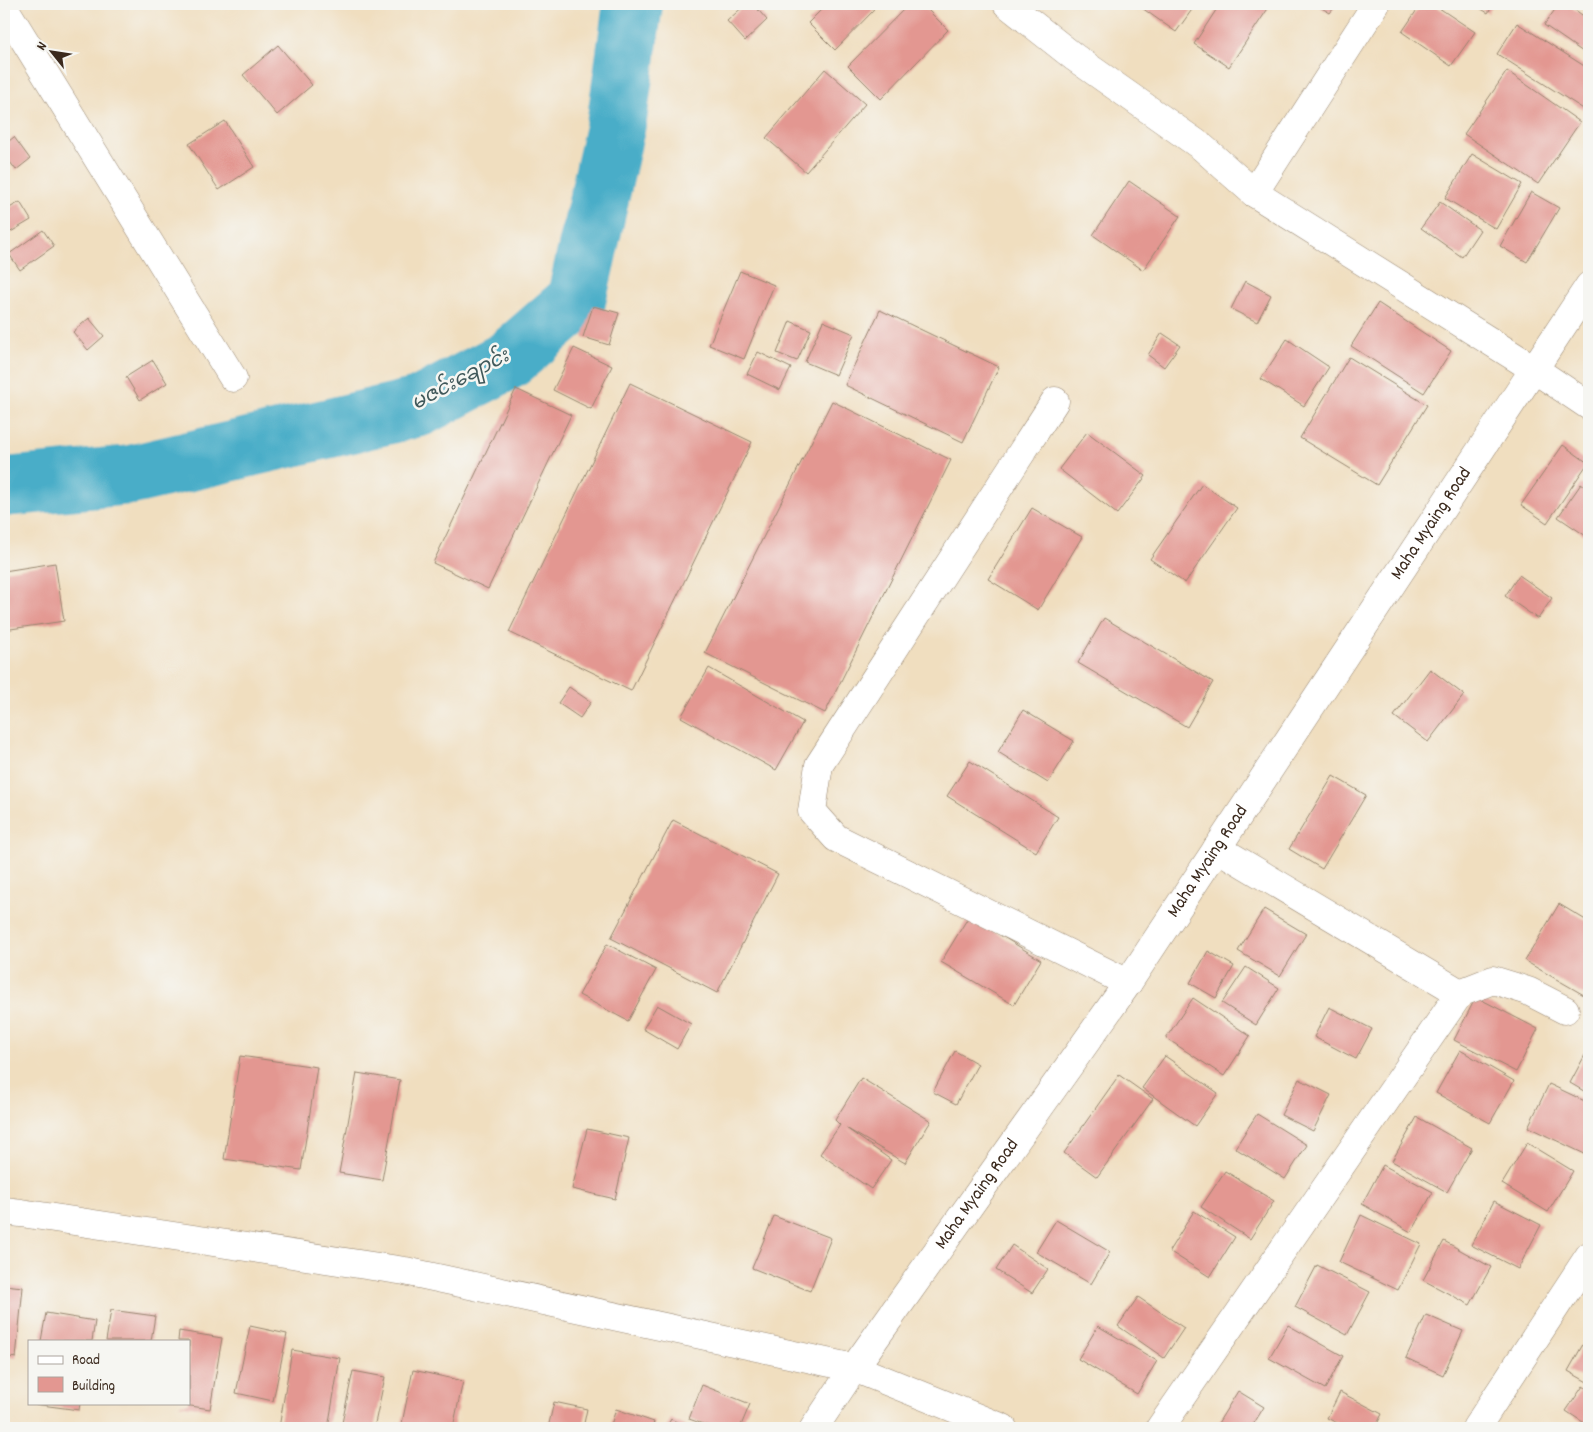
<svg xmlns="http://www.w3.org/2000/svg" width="1593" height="1432" viewBox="0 0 1593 1432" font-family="Dekko,'Noto Sans Myanmar',sans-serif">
  <rect width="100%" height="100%" fill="#f6f6f2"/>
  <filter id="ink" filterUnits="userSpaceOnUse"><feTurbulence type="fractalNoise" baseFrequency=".02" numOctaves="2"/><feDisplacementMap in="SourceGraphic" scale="10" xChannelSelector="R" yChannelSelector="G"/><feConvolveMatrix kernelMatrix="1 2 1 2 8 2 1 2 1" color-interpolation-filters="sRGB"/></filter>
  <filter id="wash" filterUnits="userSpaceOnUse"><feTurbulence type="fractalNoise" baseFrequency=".0096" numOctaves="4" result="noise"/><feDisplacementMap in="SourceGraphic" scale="20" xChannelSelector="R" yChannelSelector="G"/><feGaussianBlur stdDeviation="1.12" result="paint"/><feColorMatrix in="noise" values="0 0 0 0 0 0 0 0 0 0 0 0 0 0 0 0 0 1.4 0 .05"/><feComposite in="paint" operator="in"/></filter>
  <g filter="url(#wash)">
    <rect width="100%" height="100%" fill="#f0debf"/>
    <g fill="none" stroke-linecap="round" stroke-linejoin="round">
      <path stroke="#49adc8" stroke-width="60" d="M4,487L131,475L419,407L508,360L576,301L617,119L633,4"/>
    </g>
    <g id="blocks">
      <g fill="#e39791">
        <path d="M746,4H753L767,20L745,41L727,21Z"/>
        <path d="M827,4H868L874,10L835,50L808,23Z"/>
        <path d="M909,4H922L948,30L881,99L848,66Z"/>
        <path d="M1144,4H1196L1176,32L1142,8Z"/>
        <path d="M1220,4H1271L1229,67L1194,44Z"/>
        <path d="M1315,4H1337L1330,13Z"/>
        <path d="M1421,4H1433L1475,32L1451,66L1402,32Z"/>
        <path d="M1473,4H1494L1488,13Z"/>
        <path d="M1559,4H1567L1589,20V44L1583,52L1544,25Z"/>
        <path d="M1517,23L1589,69V104L1585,110L1497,54Z"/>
        <path d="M278,45L312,85L277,115L243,75Z"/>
        <path d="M825,69L865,104L806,172L766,138Z"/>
        <path d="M1507,71L1580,122L1538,184L1464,134Z"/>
        <path d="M225,121L254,167L219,190L189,144Z"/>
        <path d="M14,137L30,159L16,170L4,154V145Z"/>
        <path d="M1472,154L1522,184L1496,229L1445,198Z"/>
        <path d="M1129,181L1180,216L1143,270L1093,235Z"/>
        <path d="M1531,192L1559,208L1527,262L1500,246Z"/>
        <path d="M20,202L31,220L9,233L4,224V211Z"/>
        <path d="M1440,202L1480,230L1462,257L1421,228Z"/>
        <path d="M43,230L54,246L20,270L9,254Z"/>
        <path d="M740,271L774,285L744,359L709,345Z"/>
        <path d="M1245,281L1271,295L1257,322L1231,309Z"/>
        <path d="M1378,303L1451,351L1424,393L1351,346Z"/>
        <path d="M593,306L619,313L609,345L583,337Z"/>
        <path d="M880,310L999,367L963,442L845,385Z"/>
        <path d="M89,318L104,336L88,350L73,332Z"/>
        <path d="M790,321L811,330L797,361L777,353Z"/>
        <path d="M823,321L854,334L836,375L805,362Z"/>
        <path d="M1162,333L1180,345L1164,367L1148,355Z"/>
        <path d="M1287,339L1329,367L1304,406L1261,379Z"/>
        <path d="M574,348L612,366L591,409L553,390Z"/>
        <path d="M758,352L791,368L780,390L747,374Z"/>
        <path d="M1349,357L1427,405L1377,485L1300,438Z"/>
        <path d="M153,360L167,383L140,400L126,377Z"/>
        <path d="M630,383L752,442L631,691L509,632Z"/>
        <path d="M516,389L571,415L488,589L433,563Z"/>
        <path d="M832,401L951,460L825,713L705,653Z"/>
        <path d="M1087,432L1146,476L1117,514L1059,469Z"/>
        <path d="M1563,445L1588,463L1547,523L1521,505Z"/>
        <path d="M1202,484L1237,508L1185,583L1150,559Z"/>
        <path d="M1581,484L1589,490V538L1558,517Z"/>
        <path d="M1032,508L1082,537L1038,610L988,579Z"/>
        <path d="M55,563L64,621L4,630V571Z"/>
        <path d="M1519,575L1552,598L1538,619L1505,596Z"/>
        <path d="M1104,618L1213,682L1187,727L1078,663Z"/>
        <path d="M709,668L803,722L776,770L681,717Z"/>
        <path d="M1430,669L1464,695L1428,742L1394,716Z"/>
        <path d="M569,687L591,702L580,718L558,703Z"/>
        <path d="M1023,710L1074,741L1048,783L998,752Z"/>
        <path d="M970,761L1058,817L1036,852L947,796Z"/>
        <path d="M1333,776L1366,795L1322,869L1289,849Z"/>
        <path d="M673,820L778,874L717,993L611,938Z"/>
        <path d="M1559,904L1589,922V998L1525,961Z"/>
        <path d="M1264,909L1306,934L1280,976L1238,951Z"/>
        <path d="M969,916L1041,960L1014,1005L941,962Z"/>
        <path d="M607,944L656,970L628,1021L579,995Z"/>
        <path d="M1208,951L1234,966L1216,998L1190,983Z"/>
        <path d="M1246,967L1279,988L1256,1025L1222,1003Z"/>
        <path d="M1476,997L1538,1029L1516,1072L1454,1040Z"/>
        <path d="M1193,998L1250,1036L1224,1076L1166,1038Z"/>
        <path d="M657,1005L691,1024L677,1049L643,1029Z"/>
        <path d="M1329,1007L1372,1029L1356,1059L1314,1037Z"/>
        <path d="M1460,1050L1514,1081L1490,1123L1436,1093Z"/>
        <path d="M955,1051L978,1064L956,1104L933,1092Z"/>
        <path d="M1585,1055L1589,1058V1094L1570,1083Z"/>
        <path d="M240,1056L317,1067L301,1170L224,1159Z"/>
        <path d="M1165,1056L1218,1093L1195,1126L1142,1088Z"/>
        <path d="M357,1073L400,1080L382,1180L339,1173Z"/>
        <path d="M1119,1075L1153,1099L1097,1177L1064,1153Z"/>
        <path d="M861,1078L931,1121L905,1163L846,1128L891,1160L871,1189L820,1154L840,1125L835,1120Z"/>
        <path d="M1299,1079L1331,1095L1313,1131L1281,1115Z"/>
        <path d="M1549,1084L1589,1103V1156L1528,1127Z"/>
        <path d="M1257,1114L1307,1145L1285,1179L1235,1148Z"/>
        <path d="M1417,1117L1472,1148L1447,1192L1392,1161Z"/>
        <path d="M587,1129L629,1138L615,1199L572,1189Z"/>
        <path d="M1527,1143L1573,1171L1548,1212L1502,1184Z"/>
        <path d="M1383,1165L1433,1192L1411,1232L1362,1204Z"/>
        <path d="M1225,1171L1274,1201L1250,1239L1201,1207Z"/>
        <path d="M1494,1201L1541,1225L1518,1269L1471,1245Z"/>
        <path d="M1194,1211L1235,1237L1210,1277L1169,1251Z"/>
        <path d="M1361,1215L1421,1244L1398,1290L1339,1262Z"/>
        <path d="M774,1216L831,1238L810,1291L752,1268Z"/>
        <path d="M1056,1220L1110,1252L1091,1284L1036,1252Z"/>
        <path d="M1444,1241L1491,1267L1470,1305L1423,1280Z"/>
        <path d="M1012,1245L1048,1269L1032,1293L996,1270Z"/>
        <path d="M1317,1265L1370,1292L1347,1335L1295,1307Z"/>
        <path d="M4,1285L23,1287L16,1358L4,1356Z"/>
        <path d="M1138,1297L1184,1328L1164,1358L1118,1326Z"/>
        <path d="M111,1310L155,1316L151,1341H106Z"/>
        <path d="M46,1313L95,1321L92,1341H41Z"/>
        <path d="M1426,1315L1463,1331L1443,1375L1406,1358Z"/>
        <path d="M1288,1325L1343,1356L1325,1389L1269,1358Z"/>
        <path d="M250,1326L287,1334L273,1401L236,1393Z"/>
        <path d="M1098,1326L1157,1361L1137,1394L1078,1359Z"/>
        <path d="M179,1331L222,1338L210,1409L178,1404L189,1403V1341H178Z"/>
        <path d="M1586,1339L1589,1340V1383L1568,1371Z"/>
        <path d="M292,1350L340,1358L328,1428H279Z"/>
        <path d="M413,1370L463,1381L453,1428H401Z"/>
        <path d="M353,1371L385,1377L374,1428H367L342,1423Z"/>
        <path d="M702,1385L750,1404L740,1428H714L689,1419Z"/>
        <path d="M1583,1386L1589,1390V1426L1566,1411Z"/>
        <path d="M1238,1391L1264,1407L1251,1428H1215Z"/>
        <path d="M1340,1392L1382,1414L1375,1428H1347L1327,1418Z"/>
        <path d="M554,1402L587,1409L583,1428H548Z"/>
        <path d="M34,1403H80L79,1410L34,1404Z"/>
        <path d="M616,1409L654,1422L652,1428H610Z"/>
        <path d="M671,1419L688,1428H666Z"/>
      </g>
    </g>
  </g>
  <g filter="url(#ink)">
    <use href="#blocks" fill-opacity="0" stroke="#96846e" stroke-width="1"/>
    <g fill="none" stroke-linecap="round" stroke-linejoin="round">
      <defs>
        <g id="minor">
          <path d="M1007,4L1074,57L1202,147L1254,193L1534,369L1589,406"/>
          <path d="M4,7L233,378"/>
          <path d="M1254,193L1376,4"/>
          <path d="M1055,401L819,765L812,811L836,838L1128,983"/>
          <path d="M1460,993L1493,980L1528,991L1565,1010"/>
          <path d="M1160,1428L1460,993L1217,848"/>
          <path d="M1476,1428L1589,1256"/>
        </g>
        <g id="tertiary">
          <path d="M4,1211L21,1213L405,1271L854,1368L1003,1428"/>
          <path id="s1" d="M814,1428L854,1368L1128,983L1589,286"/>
        </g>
      </defs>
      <use href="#minor" stroke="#96846e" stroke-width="29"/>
      <use href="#tertiary" stroke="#96846e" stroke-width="29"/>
      <use href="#minor" stroke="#fff" stroke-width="28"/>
      <use href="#tertiary" stroke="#fff" stroke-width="28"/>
    </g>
  </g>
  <g text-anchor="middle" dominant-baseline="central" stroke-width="5" stroke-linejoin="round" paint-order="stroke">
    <g font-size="19" fill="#3b2a1e" stroke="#f6f6f2">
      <text stroke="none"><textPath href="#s1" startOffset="1095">Maha Myaing Road</textPath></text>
      <text stroke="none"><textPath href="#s1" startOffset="690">Maha Myaing Road</textPath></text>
      <text stroke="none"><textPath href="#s1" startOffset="285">Maha Myaing Road</textPath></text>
    </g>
    <g font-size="20" font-style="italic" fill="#40585a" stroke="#f6f6f2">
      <text transform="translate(461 381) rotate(-28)">မဇင်းချောင်း</text>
    </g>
  </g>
  <rect width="1593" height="1432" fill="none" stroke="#f6f6f2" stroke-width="20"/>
  <rect x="28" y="1340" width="162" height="65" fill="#f6f6f2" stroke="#aba49d"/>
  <rect x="38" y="1356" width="25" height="8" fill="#ffffff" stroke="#aba49d"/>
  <text x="72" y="1364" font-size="15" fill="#3b2a1e">Road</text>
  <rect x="38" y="1377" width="25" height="15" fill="#e39791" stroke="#aba49d"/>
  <text x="72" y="1390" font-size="15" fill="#3b2a1e">Building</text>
  <g transform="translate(52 52) rotate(300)" stroke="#f6f6f2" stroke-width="4" paint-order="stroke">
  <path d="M0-4L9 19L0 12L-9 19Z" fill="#3b2a1e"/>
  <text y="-8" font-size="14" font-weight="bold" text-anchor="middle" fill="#3b2a1e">N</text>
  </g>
</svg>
